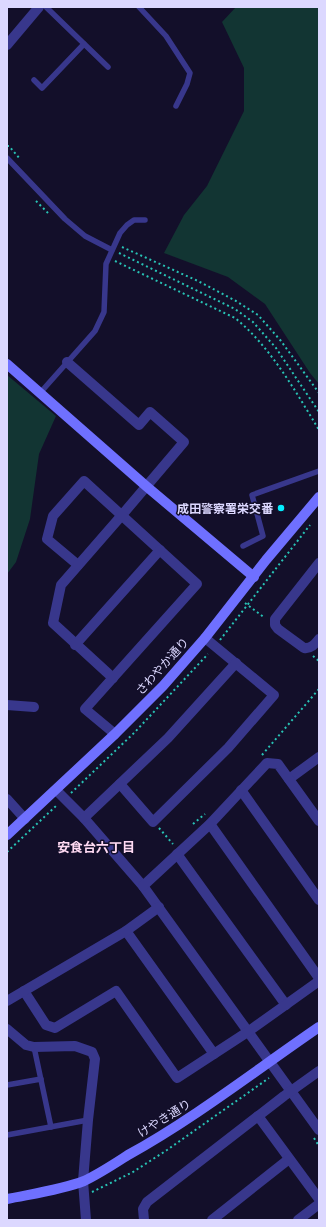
<svg xmlns="http://www.w3.org/2000/svg" width="326" height="1227" viewBox="0 0 326 1227" font-family="Quicksand,'Noto Sans JP',sans-serif">
  <rect width="100%" height="100%" fill="#130f2a"/>
  <g fill="#123533">
    <path d="M236,7H319V384L310,373L265,304L228,277L164,253L184,215L207,186L244,111V68L222,22Z"/>
    <path d="M7,375L56,416L39,454L30,519L16,562L7,574Z"/>
  </g>
  <g fill="none" stroke-linecap="round" stroke-linejoin="round">
    <g stroke="#28c3b5" stroke-width="2" stroke-dasharray="2 3" stroke-linecap="butt">
      <path d="M7,146H9L20,159"/>
      <path d="M36,201L48,213"/>
      <path d="M122,247L198,281L236,301L258,315L281,341L319,393"/>
      <path d="M119,253L235,309L253,322L276,348L319,412"/>
      <path d="M115,261L235,318C270,346 296,392 319,430"/>
      <path d="M245,603L265,618"/>
      <path d="M220,640L310,525"/>
      <path d="M313,656L319,661"/>
      <path d="M262,755L319,689"/>
      <path d="M71,793L134,733L208,654"/>
      <path d="M193,824L205,814"/>
      <path d="M159,828L173,844"/>
      <path d="M7,852L57,805"/>
      <path d="M314,1138L319,1146"/>
      <path d="M92,1192L133,1172L167,1150L269,1078"/>
    </g>
    <g stroke="#38378c" stroke-width="5.5">
      <path d="M46,7L108,67"/>
      <path d="M139,7L166,36L190,73L187,84L176,106"/>
      <path d="M34,80L42,88L84,44"/>
      <path d="M7,158L65,219L85,236L112,250"/>
      <path d="M40,393L95,331L104,312L106,264L120,233L127,225L134,220H145"/>
      <path d="M243,546L263,536L252,495L319,471"/>
      <path d="M34,1047L51,1127"/>
      <path d="M7,1085L41,1079"/>
      <path d="M7,1135L88,1120"/>
    </g>
    <g stroke="#38378c" stroke-width="10">
      <path d="M7,45L39,7"/>
      <path d="M67,362L139,425L150,412L184,442L122,515L61,585L53,623L113,678"/>
      <path d="M319,563L275,619V625L278,629L304,648C311,649 315,644 319,639"/>
      <path d="M78,565L47,539L53,516L84,481L197,584L85,709L115,734"/>
      <path d="M75,645L160,550"/>
      <path d="M7,705L34,707"/>
      <path d="M289,779L319,757"/>
      <path d="M120,784L153,822L228,748L274,695L205,638"/>
      <path d="M56,790L84,818L143,886L319,1130"/>
      <path d="M241,790L319,900"/>
      <path d="M7,799L25,819"/>
      <path d="M84,818L168,738L236,663"/>
      <path d="M210,824L319,978"/>
      <path d="M177,854L286,1005"/>
      <path d="M143,886L210,824L267,763L278,764L319,821"/>
      <path d="M126,931L214,1054"/>
      <path d="M24,991L46,1025L55,1028L116,991L177,1078L249,1031L319,981"/>
      <path d="M7,1001L126,931L159,907"/>
      <path d="M7,1029L26,1045L34,1047L75,1046L92,1052L95,1059L88,1120L83,1181L86,1220"/>
      <path d="M258,1116L319,1199"/>
      <path d="M144,1220L143,1209L147,1202L284,1096L319,1071"/>
      <path d="M212,1220L289,1159"/>
      <path d="M298,1220L319,1204"/>
    </g>
    <g stroke="#6f70ff" stroke-width="10">
      <path d="M7,364L146,486L254,577"/>
      <path d="M7,835L115,734L163,686L205,638L266,560L319,497"/>
      <path d="M7,1199C31,1194 61,1190 84,1181C99,1174 114,1164 128,1155C195,1118 256,1070 319,1027"/>
    </g>
  </g>
  <circle fill="#04edff" stroke="#130f2a" stroke-width="1.5" cx="281" cy="508" r="4"/>
  <g text-anchor="middle" dominant-baseline="central" stroke-width="3" stroke-linejoin="round" paint-order="stroke">
    <g font-size="12" font-weight="bold" fill="#dcd8ff" stroke="#130f2a" text-anchor="end">
      <text x="273" y="508">成田警察署栄交番</text>
    </g>
    <g font-size="12" fill="#dcd8ff" stroke="#130f2a">
      <text transform="translate(162 666) rotate(-48)">さわやか通り</text>
      <text transform="translate(164 1118) rotate(-32)">けやき通り</text>
    </g>
    <g font-size="13" font-weight="bold" fill="#ffdaf3" stroke="#130f2a">
      <text x="96" y="847">安食台六丁目</text>
    </g>
  </g>
  <rect width="326" height="1227" fill="none" stroke="#dcd8ff" stroke-width="16"/>
</svg>
